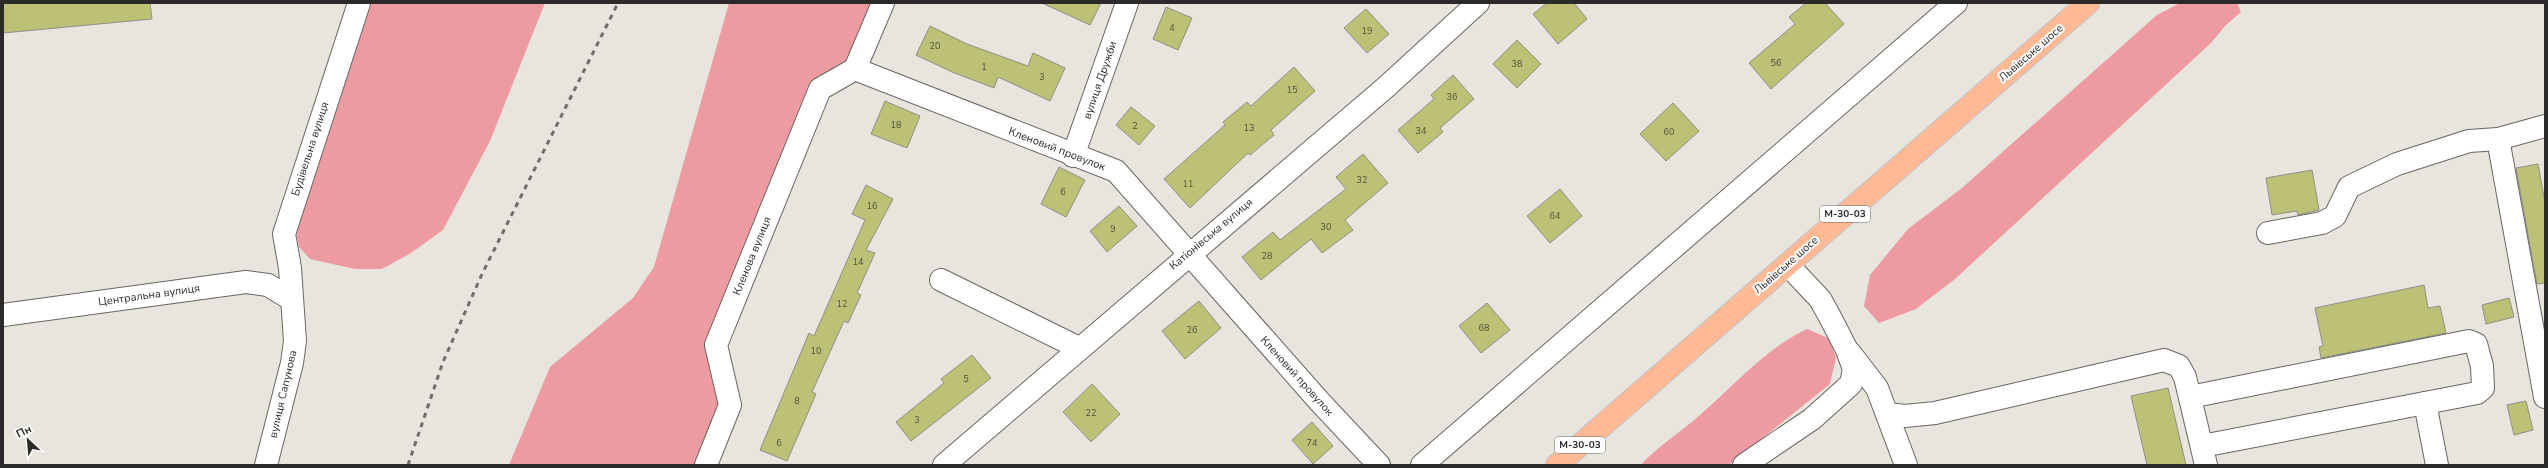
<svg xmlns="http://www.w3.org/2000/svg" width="2548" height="468" viewBox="0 0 2548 468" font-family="'Nunito Sans',sans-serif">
  <rect width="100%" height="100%" fill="#e8e4de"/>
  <g fill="#ed9aa1">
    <path d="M372,3H545L490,141L443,230L411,253L382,269H355L310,259L299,247L295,226L343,74Z"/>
    <path d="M729,3H883L855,69L819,89L716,344L730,405L706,465H509L550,367L633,298L654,267Z"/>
    <path d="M2180,3H2237L2241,12L2225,26L2211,43L1955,279L1916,309L1879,323L1864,306L1870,275L1908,229L1962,188L2157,15Z"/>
    <path d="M1807,329L1828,338L1836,357L1830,384L1729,465H1641C1658,446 1681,432 1700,415C1735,385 1765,349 1807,329Z"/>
  </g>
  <g fill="#bdc175" stroke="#8f8f89">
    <path d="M3,3H150L152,19L3,33Z"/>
    <path d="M1042,3H1101L1090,25Z"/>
    <path d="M1547,3H1574L1587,19L1558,44L1533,14Z"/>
    <path d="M1806,3H1825L1844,24L1771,89L1749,63L1795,24L1789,17Z"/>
    <path d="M1166,7L1192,18L1178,50L1153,39Z"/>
    <path d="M1366,9L1389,34L1367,53L1344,28Z"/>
    <path d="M930,26L967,44L1028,66L1033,53L1065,68L1050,101L998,77L994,88L952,72L916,55Z"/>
    <path d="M1517,40L1541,64L1517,88L1493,64Z"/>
    <path d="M1294,67L1315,91L1271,130L1274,135L1250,155L1248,153L1190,208L1164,179L1225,125L1223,122L1247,102L1251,106Z"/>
    <path d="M1453,75L1474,99L1440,128L1443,132L1418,153L1398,130L1434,99L1431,95Z"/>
    <path d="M885,101L920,116L907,148L871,134Z"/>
    <path d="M1673,103L1699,131L1666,161L1640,134Z"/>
    <path d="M1131,107L1155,126L1139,145L1116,125Z"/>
    <path d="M1363,154L1388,183L1345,220L1353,230L1322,253L1311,239L1261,280L1242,257L1273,232L1280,240L1346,189L1336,177Z"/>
    <path d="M2538,164L2545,203V283L2537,284L2516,168Z"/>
    <path d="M1059,167L1085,180L1066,217L1041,204Z"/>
    <path d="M2312,170L2319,210L2298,215L2297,211L2272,215L2266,178Z"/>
    <path d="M866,185L893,199L866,250L875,253L857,293L861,295L848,323L844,321L812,392L816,394L787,461L760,450L809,333L814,336L865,220L852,214Z"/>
    <path d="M1560,189L1582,216L1550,243L1527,216Z"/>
    <path d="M1119,206L1137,226L1107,252L1090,231Z"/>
    <path d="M2424,285L2428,308L2440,306L2446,333L2321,358L2319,347L2323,346L2315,308Z"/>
    <path d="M2509,298L2514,317L2486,324L2482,305Z"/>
    <path d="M1199,301L1221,328L1185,359L1162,331Z"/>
    <path d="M1487,303L1510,330L1481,353L1459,326Z"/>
    <path d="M972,355L991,378L911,441L896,422L944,383L941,379Z"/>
    <path d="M1092,384L1120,414L1091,442L1063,412Z"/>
    <path d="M2168,388L2186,465H2147L2131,396Z"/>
    <path d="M2526,401L2533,430L2514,435L2507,405Z"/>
    <path d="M1312,422L1333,446L1313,464L1292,440Z"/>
  </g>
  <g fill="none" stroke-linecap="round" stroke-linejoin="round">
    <defs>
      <g id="minor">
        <path d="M855,69L1116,171L1319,401L1379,465"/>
        <path d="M855,69L883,3"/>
        <path d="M2498,139L2545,397"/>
        <path d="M1073,156L1127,3"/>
        <path d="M2268,233L2322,223L2335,216L2349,187L2397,164L2469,141L2498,139L2545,126"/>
        <path d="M941,280L1079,348"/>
        <path d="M3,315L246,282L268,285L291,299"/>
        <path d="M1850,353L1877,388L1906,465"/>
        <path d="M2190,397L2469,341L2476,344L2482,366L2483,388L2477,393L2202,446"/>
        <path d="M2425,403L2437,465"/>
        <path d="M1887,414L1905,416L1935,413L2164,360L2179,366L2185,377L2206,465"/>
        <path d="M266,465L292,363L295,341L290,268L284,234L359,3"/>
        <path d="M706,465L730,405L716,345L820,89L855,69"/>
        <path d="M944,465L1385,88L1478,3"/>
        <path d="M1422,465L1956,3"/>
        <path d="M1744,465L1812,419L1851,384L1854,369L1847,350L1829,315L1820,299L1788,265"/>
      </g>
      <path id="major" d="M1557,465L2088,3"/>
    </defs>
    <use href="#minor" stroke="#696661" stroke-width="24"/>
    <use href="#major" stroke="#c4c3c3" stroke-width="24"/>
    <use href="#minor" stroke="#fff" stroke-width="22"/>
    <use href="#major" stroke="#ffb995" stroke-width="22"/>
    <path stroke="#706e6b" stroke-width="3" stroke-dasharray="5 5" stroke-linecap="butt" d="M408,465L443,362L482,274L618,3"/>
  </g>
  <g text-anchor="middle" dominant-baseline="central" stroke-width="4" stroke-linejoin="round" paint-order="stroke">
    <g font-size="9" fill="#50503b">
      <text x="1172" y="28">4</text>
      <text x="1367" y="31">19</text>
      <text x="935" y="46">20</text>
      <text x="1776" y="63">56</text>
      <text x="1517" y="64">38</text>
      <text x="984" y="67">1</text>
      <text x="1042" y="77">3</text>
      <text x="1292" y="90">15</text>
      <text x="1452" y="97">36</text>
      <text x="896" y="125">18</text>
      <text x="1135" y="126">2</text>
      <text x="1249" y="128">13</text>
      <text x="1421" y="131">34</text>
      <text x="1669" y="132">60</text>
      <text x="1362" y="180">32</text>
      <text x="1188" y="184">11</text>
      <text x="1063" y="192">6</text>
      <text x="872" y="206">16</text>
      <text x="1555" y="216">64</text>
      <text x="1326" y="227">30</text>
      <text x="1113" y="229">9</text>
      <text x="1267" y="256">28</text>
      <text x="858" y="262">14</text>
      <text x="842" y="304">12</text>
      <text x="1484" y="328">68</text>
      <text x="1192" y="330">26</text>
      <text x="816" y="351">10</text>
      <text x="966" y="379">5</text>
      <text x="797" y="401">8</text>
      <text x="1091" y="413">22</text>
      <text x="917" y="420">3</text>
      <text x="779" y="443">6</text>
      <text x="1312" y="443">74</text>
    </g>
    <g fill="#fff" stroke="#6b6a68" stroke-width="1">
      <rect x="1820" y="206" width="50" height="16" rx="3"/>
      <rect x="1555" y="437" width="50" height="16" rx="3"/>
    </g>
    <g font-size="10" font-weight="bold" fill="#2b2a28">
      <text x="1845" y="214">М-30-03</text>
      <text x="1580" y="445">М-30-03</text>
    </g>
    <g font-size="11" fill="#2b2a28" stroke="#fff">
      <text transform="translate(2031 53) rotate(-41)">Львівське шосе</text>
      <text transform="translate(1100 80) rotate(-71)">вулиця Дружби</text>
      <text transform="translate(310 149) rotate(-72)">Будівельна вулиця</text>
      <text transform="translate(1057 149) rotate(21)">Кленовий провулок</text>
      <text transform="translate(1211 234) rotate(-40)">Катіонівська вулиця</text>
      <text transform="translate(752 256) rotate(-68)">Кленова вулиця</text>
      <text transform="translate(1786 265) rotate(-41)">Львівське шосе</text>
      <text transform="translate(149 295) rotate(-8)">Центральна вулиця</text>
      <text transform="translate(1297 376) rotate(48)">Кленовий провулок</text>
      <text transform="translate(283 394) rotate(-77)">вулиця Сапунова</text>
    </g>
  </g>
  <rect width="2548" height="468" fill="none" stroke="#2b2a28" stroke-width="8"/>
  <g transform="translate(28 440) rotate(334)" stroke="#ffffff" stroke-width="3" paint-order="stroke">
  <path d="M0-3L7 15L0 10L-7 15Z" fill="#2b2a28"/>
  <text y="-6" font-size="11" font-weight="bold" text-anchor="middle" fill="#2b2a28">Пн</text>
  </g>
</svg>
